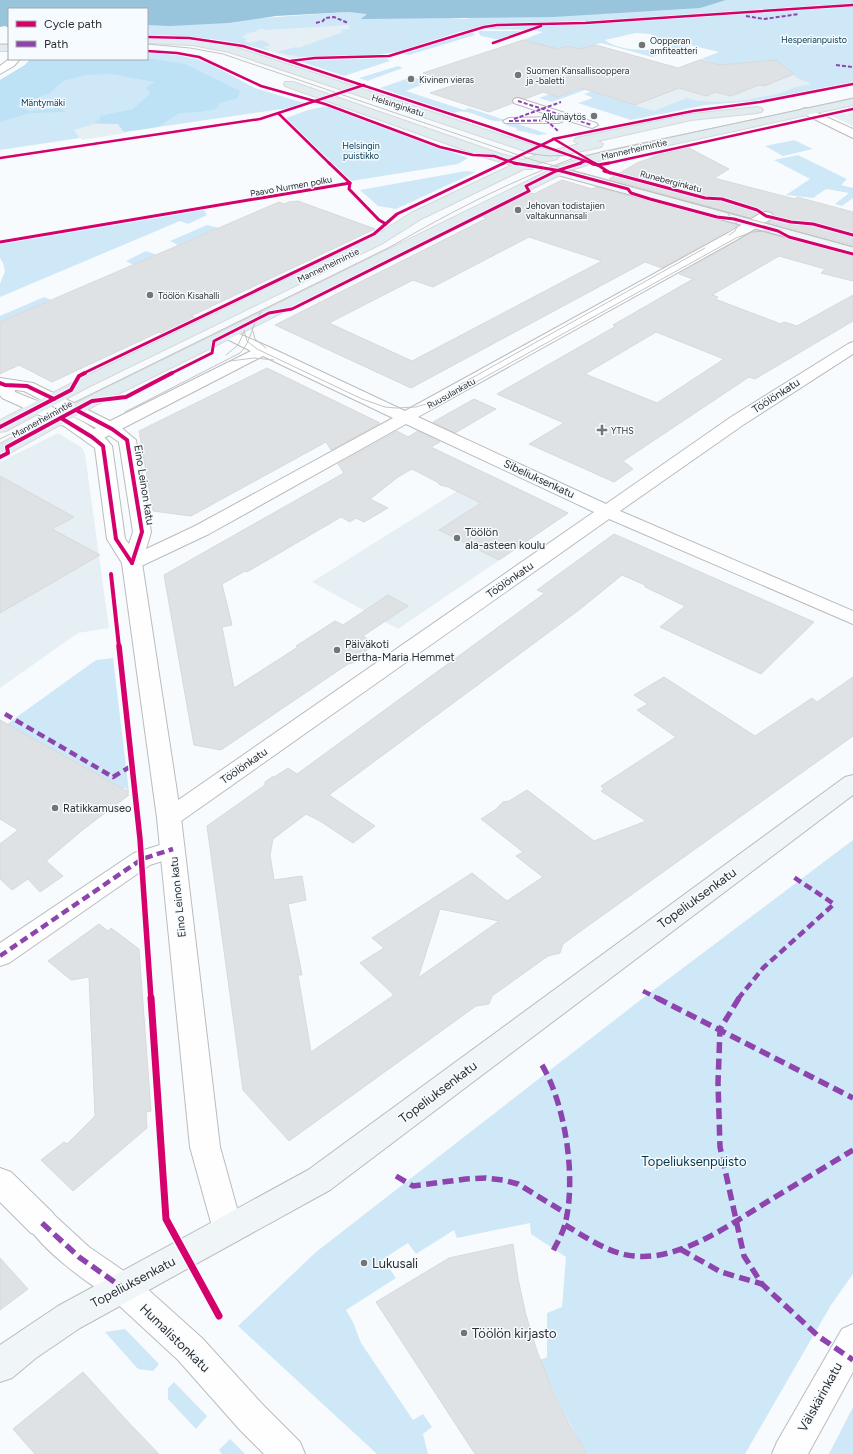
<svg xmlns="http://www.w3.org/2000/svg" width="853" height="1454" viewBox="0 0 853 1454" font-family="Figtree,sans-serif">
  <rect width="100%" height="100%" fill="#f8fbfd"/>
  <g fill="#e6eff4">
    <path d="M319,25H359V28L318,43L301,57L293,59L245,44L240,36L255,30Z"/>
    <path d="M701,59L730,68L783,65L797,78L816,86L745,100L720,102L662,114L605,96Z"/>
    <path d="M853,112V126L832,116Z"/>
    <path d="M95,124H118L126,133L82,140L74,130Z"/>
    <path d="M58,433L81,447L85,454L109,628L78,633L0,688V462Z"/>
    <path d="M486,473L569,513L398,629L312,582Z"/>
  </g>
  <g fill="#cee8f8" fill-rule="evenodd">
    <path d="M712,0H853V82L755,101L705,105L631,120L578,103L593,98L584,94L611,84L605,96L654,111L687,98L697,101L720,102L745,100L781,93L796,87L811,84L797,78L783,65L730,68L701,59L719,52L690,45L684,49L652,57L601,43L577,50L561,48L551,51L536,43L523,40L543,32L531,30L474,29L459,32L397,52L375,55L300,57L276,52L296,47L298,48L343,32L340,30L349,29V25L265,30L264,29L256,30L258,31L248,33L242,37L247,39L244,41L251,43L262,40L271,45L263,47L269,49L266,50C228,39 187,36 147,36V22L261,18L348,12L466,19L472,17ZM636,33L650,34L659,38L658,40L673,46C656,52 620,52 605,40Z"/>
    <path d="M480,31H525L500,40L481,36L478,32Z"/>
    <path d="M472,32L475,35L409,55L403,54Z"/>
    <path d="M147,52L166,53L197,59L212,65L255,88L304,103L289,108L124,132L118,124H95L74,130L80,138L0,150V80L25,65L30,59H147Z"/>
    <path d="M386,58L390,61L344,76L299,61Z"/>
    <path d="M398,66L403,68L367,81L359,78Z"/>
    <path d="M412,77L429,82L406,91L464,110L469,108L505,120C488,126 471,106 454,113L380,88Z"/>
    <path d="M613,77L618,78L552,102L539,98L550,94L558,97Z"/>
    <path d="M327,106L468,158L458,164L351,181L286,118L308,110Z"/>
    <path d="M512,122L548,134L538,135L516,130L517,128L505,125Z"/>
    <path d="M794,140L813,149L783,156L765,146Z"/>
    <path d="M798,155L847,179L841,185L853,188V198L842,206L835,204L849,193L826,189L813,198L786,195L810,179L774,160Z"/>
    <path d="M466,171L476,172L396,209L378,206L360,190Z"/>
    <path d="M203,208L207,215L188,224L180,221L0,297V284L5,271L3,263L0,258V241Z"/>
    <path d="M207,225L219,228L178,245L170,241Z"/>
    <path d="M146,251L157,255L134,265L126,261Z"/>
    <path d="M44,297L51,300L0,322V316Z"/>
    <path d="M113,658L129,792L126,791L127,789L124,788L122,789L7,724L96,660Z"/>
    <path d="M853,840V1274L831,1305L745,1454H587C569,1424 554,1393 540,1360L547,1357V1313L562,1307L566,1257L531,1234L530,1223L457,1238L454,1230L416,1254L408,1243L383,1259L396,1278L346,1310L353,1322L361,1343L413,1420L423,1414L432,1427L423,1434L428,1454H377L238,1326L316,1252L643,998Z"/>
    <path d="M125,1329L159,1364L153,1371L138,1369L105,1332Z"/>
    <path d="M174,1382L207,1416L196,1429L168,1399V1388Z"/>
    <path d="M853,1407V1454H829Z"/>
    <path d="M230,1439L245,1454H222L219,1450Z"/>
  </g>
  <path fill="#bde1f5" d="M147,58L185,64L240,91L238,98L220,103L216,109L199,112L179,113L158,127L124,132L118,124L94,123L100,119V116L133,109L151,93L146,88L155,82L111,74L86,75L63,81L50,93L16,106L30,111L59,108L66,112L30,113L0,122V80L25,65L30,59Z"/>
  <path fill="#98c4dc" d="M0,0H726L700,8L553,17L361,19L367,14L348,12L276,16L228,23L170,26L147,25V9H9V28L5,26L0,27Z"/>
  <g fill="#dfe2e4" stroke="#d7d9db" fill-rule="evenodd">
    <path d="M523,40L558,49L568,46L578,49L596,45L678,68L700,60L720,65L776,60L794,74L764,86L759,85L731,96L716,92L706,96L679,88L635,105L581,88L558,97L543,92L525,99L518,97L514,98L512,100L513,103L489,112L430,93L457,84L423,73Z"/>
    <path d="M689,148L729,169L714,178L795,199L797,197L853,212V245L768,222L774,217L771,212H761L750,218L609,179L637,163L661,154Z"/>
    <path d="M562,180L592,189L596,187L738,225L662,268L645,262L411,388L275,325L487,218L480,216L528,192L534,194ZM529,237L602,261L412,361L329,323L413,280L433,287Z"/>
    <path d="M298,201L375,229L191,316L199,319L166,335L159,332L52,382L19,365L0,374V322L279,202L284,204L289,202Z"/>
    <path d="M756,230L853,256V281L821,273L825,269L779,256L712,295L718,297L715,299L781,324L784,322L797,326L853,295V321L755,379L749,377L623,461L633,469L614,482L529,444L564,423L497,394L616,326L613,325L693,279L679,274ZM656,332L724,359L657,403L585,374Z"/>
    <path d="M267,368L380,423L331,450L326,442L191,516L153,511L139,431Z"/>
    <path d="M474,399L496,409L455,433L433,422Z"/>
    <path d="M397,431L408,437L418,431L440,442L431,447L568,513L499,560L439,530L481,503L448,487L440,485L437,482L412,469L398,477L370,499L388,508L364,522L356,518L350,522L341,517L247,572L245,571L222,584L232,625L222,627L234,688L298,647L296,646L335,621L343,625L388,595L408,606L363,636L376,644L360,655L356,662L348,664L221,750L194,745L164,575L344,473L338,464Z"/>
    <path d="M0,476L74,517L52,529L100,555L0,613Z"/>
    <path d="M614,534L814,622L761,674L660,627L685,606L645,587V585L622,575L579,610L329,795L375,826L353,843L320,821L306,814L273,839L270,855L274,880L302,876L306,900L288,904L302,975H298L311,1052L394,995L360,963L384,948L372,938L472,873L507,901L543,877L516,856L523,852L481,819L495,810L503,802L509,801L527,790L594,841L646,821L601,791L604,789L601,786L676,737L637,710L648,704L634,695L664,677L755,736L812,698L817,702L853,677V736L571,938L563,944L560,953L548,956L492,996L489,1004L476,1006L289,1141L243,1090L207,826L265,785V782L272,777L276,776L288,768L297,774L545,593L537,590ZM440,909L499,921L418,978Z"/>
    <path d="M0,720L129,792L127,794L129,795L85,828L46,861L63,876L40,892L28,879L12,890L0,879V844L18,830L0,819Z"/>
    <path d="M99,924L108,931L111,928L139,949L151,1111L146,1112L147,1128L73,1191L41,1160L64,1142L67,1144L95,1116L89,977L71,980L48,961Z"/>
    <path d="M513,1244L518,1279L526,1315L537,1351L552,1389L570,1426L587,1454H475L376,1302L449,1258Z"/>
    <path d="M0,1258L28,1289L0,1310Z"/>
    <path d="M83,1372L129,1423L159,1454H35L13,1429Z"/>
  </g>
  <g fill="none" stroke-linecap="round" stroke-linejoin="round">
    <defs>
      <g id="pedestrian">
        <path d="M518,98L596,123L598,125L592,128L563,119L562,122L558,123H505L503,121L509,118L555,117L514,103L513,101L514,99Z"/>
        <path d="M173,841L181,843L184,849L181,855L150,865L9,963L0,966V943L134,853Z"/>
        <path d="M42,1209L52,1213L89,1247L134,1278L138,1288L134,1298L123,1303C97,1292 38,1248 27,1223L32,1213Z"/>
      </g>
      <g id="minor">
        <path d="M806,108L853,129V138L802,113L800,111L802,109Z"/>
        <path d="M766,212L771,213L773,216L771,219L738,239L418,417L606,504L731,417L848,344L853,342V354L743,425L620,511L853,611V624L609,519L177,824L169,826L161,824L157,818L161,812L594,512L406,424L209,534L139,567L132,569L125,567L122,563L125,559L195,526L393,418L263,356L98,441L92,442L86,441L83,437L86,433L251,351L223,337L220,334L223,331L228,329L269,347L405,411L728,233L761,213Z"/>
        <path d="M0,1168L11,1172L53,1213L57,1223L53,1233L42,1237L31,1233L0,1202Z"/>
        <path d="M123,1273L134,1277L202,1338L264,1406L300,1442L305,1454H264L240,1430L178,1360L112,1299L107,1288L112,1277Z"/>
        <path d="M853,1324V1372L808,1454H772L777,1442L842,1329Z"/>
      </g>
      <g id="tertiary">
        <path d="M9,59H20L14,66L0,74V66Z"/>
        <path d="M0,378L33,383L118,425L136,440L151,532L142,563L181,818L220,1147L243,1230L239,1240L228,1244L217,1240L213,1230L190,1147L157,818L122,563L107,539L95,448L64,426L2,398L0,395ZM15,390L24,391L106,433L119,442L133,532L129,544L125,539L112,446C95,421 43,404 15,392Z"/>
      </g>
      <g id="secondary">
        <path d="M558,167L853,247V255L554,174L552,171L554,168Z"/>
        <path d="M853,775V795L330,1190L80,1328L36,1358L12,1378L0,1382V1345L58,1306L308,1170L845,777Z"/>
      </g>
      <g id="primary">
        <path d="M147,37L192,39L235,47L550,151L579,144L574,141L576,138L691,114L757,107L761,108L763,110L761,112L757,113L691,120L598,141L603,144L601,147L559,156L557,159C549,161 544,161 534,165L535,166L533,169H524L421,219L383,243L88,387L6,431L0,432V420L76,381L373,237L411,213L512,165L490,159L285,86L284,84L285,82H293L498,153L523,160L537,155L229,52L192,45L147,43Z"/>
        <rect x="0" y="45" width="9" height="6"/>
        <path d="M853,99V105L605,159L568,171L98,404L6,455L0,456V444L86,398L560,165L602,152Z"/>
      </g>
    </defs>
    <use href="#pedestrian" stroke="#b9bcbe" stroke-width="2"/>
    <use href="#minor" stroke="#b9bcbe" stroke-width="2"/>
    <use href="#tertiary" stroke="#b9bcbe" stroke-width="2"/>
    <use href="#secondary" stroke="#b9bcbe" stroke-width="2"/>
    <use href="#primary" stroke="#d7d8d9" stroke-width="2"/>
    <use href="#pedestrian" fill="#fefeff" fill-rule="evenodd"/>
    <use href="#minor" fill="#fefeff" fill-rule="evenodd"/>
    <use href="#tertiary" fill="#fefeff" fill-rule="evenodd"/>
    <use href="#secondary" fill="#f0f5f8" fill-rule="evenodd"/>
    <use href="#primary" fill="#e1ecf0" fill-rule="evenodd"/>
    <g stroke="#c3c4c4" stroke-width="1">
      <path d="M0,44H9"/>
      <path d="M147,44L190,48L223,54L533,160L853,247"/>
      <path d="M526,153L549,156L569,155"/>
      <path d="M728,214L738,225L735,231L729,235"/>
      <path d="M252,328L255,339L266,348"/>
      <path d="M244,330L247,341L257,349L362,399L385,407L396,408L416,407L449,397L736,238L752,232L782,230"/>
      <path d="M226,355L238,345L244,332"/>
      <path d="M230,361L254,358L274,360"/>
      <path d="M461,384L705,248"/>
      <path d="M125,412L240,353C252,341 251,325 261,312"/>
      <path d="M0,439L390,247C449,213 510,181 574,158L853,98"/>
    </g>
    <g stroke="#8e44ad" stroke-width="2" stroke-dasharray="4 2" stroke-linecap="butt">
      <path d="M746,16L764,19L799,14"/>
      <path d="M316,23L323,21L325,18L334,17L348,23"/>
      <path d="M836,65L853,67"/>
      <path d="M518,101L592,125"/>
      <path d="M514,119L561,102"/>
      <path d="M546,120L559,132"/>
      <path d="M509,121L569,120"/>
    </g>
    <g stroke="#8e44ad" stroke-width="4.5" stroke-dasharray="8 4.5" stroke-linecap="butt">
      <path d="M5,714L113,777L133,765"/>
      <path d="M0,956L142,859L173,849"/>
      <path d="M643,991L659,999"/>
      <path d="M738,999L763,968L834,904L792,876"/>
    </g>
    <g stroke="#8e44ad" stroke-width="5.5" stroke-dasharray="11 5.5" stroke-linecap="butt">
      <path d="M657,998L853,1098"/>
      <path d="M739,998L720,1029L718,1083L720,1147L744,1256L762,1284L818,1336L853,1360"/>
      <path d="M542,1065C565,1104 576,1175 566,1220C564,1231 558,1241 553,1251"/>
      <path d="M396,1176L413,1186L466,1179L486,1178L503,1180L518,1184L567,1214"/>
      <path d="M42,1223L79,1257L123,1288"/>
      <path d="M565,1225C586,1237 609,1254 634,1256C681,1261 731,1224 770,1200C797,1184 825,1167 853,1150"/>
      <path d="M680,1249L721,1272L762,1284"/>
    </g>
    <defs>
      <g id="cycleway-far4">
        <path d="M147,37L189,38L243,46L490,127L594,164"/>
        <path d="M493,43L541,26"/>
        <path d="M147,51L177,53L199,57L261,86L325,104L440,147L473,155L494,156L517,164"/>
        <path d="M290,61L315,58L389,56L484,27L497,25L585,23L853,5"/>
        <path d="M279,114L330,164"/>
        <path d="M553,139L693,111L760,102L853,84"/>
        <path d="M0,158L260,119L364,85"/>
        <path d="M502,164L554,139L596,164"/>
        <path d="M578,164L585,161"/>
        <path d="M605,164L853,109"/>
      </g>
      <g id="cycleway-far3">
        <path d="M329,163L350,183L349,189L379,220L386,224"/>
        <path d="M514,163L561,171L628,189L631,193L650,199L717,217L734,219L778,231L789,237L853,254"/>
        <path d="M591,163L598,165L610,173"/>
        <path d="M594,163L598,165"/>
        <path d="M593,164L598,165L609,163"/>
        <path d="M604,171L705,198L722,199L757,210L766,216L791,222L813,224L853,235"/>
        <path d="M0,242L350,183"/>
        <path d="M82,374L374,234L397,214L504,163"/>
        <path d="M170,374L212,353L214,341L269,313L292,309L529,191L526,186L556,171L581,163"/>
      </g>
      <g id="cycleway-far2">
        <path d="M0,383L5,385L27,386L54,399"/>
        <path d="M76,410L112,429L127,440L142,532L132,563"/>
        <path d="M61,418L92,437L103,446L116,539L132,563"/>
        <path d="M0,427L71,390L79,376L85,373"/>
        <path d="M0,457L8,453L7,447L92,401L126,397L172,373"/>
        <path d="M111,574L119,647"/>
      </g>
      <path id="cycleway-far1" d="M119,646L140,839L151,999"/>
      <path id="cycleway" d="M151,998L166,1219L219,1316"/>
    </defs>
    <use href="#cycleway-far4" stroke="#f6fbff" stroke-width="3.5"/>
    <use href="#cycleway-far3" stroke="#f6fbff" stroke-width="4.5"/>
    <use href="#cycleway-far2" stroke="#f6fbff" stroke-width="6"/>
    <use href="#cycleway-far1" stroke="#f6fbff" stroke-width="8"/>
    <use href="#cycleway" stroke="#f6fbff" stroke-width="10"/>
    <use href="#cycleway-far4" stroke="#d6006c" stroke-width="2.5"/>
    <use href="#cycleway-far3" stroke="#d6006c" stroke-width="3"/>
    <use href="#cycleway-far2" stroke="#d6006c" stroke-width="4"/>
    <use href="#cycleway-far1" stroke="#d6006c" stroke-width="5.5"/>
    <use href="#cycleway" stroke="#d6006c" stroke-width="7"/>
  </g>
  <g fill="#737678" stroke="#f6fbff" stroke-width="1.5">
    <circle cx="642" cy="45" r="4"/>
    <circle cx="518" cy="75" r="4"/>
    <circle cx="411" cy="79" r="4"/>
    <circle cx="594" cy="116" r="4"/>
    <circle cx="518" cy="210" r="4"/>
    <circle cx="150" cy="295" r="4"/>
    <path d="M600 424h4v4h4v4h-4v4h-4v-4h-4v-4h4z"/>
    <circle cx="457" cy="538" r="4"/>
    <circle cx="337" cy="650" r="4"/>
    <circle cx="55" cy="808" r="4"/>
    <circle cx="364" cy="1263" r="4"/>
    <circle cx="464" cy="1333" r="4"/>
  </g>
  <g text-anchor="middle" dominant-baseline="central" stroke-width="3" stroke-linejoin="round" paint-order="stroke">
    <g font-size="9" fill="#00364d" stroke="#f6fbff">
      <text x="814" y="39">Hesperianpuisto</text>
      <text x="43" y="102">Mäntymäki</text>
      <text x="361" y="145">Helsingin<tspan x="361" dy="10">puistikko</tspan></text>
    </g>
    <g font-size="9" fill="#2c2e30" stroke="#f6fbff" text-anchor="start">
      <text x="650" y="40">Oopperan<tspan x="650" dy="10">amfiteatteri</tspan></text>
      <text x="526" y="70">Suomen Kansallisooppera<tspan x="526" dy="10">ja -baletti</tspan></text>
      <text x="419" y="79">Kivinen vieras</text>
      <text x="586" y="116" text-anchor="end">Alkunäytös</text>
      <text x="526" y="205">Jehovan todistajien<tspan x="526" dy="10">valtakunnansali</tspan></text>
      <text x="158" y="295">Töölön Kisahalli</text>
      <text x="611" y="430">YTHS</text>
    </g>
    <g font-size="9" fill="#2c2e30" stroke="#f6fbff">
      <text transform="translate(398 105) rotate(18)">Helsinginkatu</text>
      <text transform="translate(634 149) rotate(-13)">Mannerheimintie</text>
      <text transform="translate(671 181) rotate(15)">Runeberginkatu</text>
      <text transform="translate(291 186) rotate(-10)">Paavo Nurmen polku</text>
      <text transform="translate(328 265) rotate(-26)">Mannerheimintie</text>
      <text transform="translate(451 393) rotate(-29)">Ruusulankatu</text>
      <text transform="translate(42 419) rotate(-29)">Mannerheimintie</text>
    </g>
    <g font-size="11" fill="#2c2e30" stroke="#f6fbff">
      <text transform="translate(776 396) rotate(-33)">Töölönkatu</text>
      <text transform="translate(539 479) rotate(25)">Sibeliuksenkatu</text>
      <text transform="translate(144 485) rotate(81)">Eino Leinon katu</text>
      <text transform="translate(510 580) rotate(-35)">Töölönkatu</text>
      <text transform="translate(244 766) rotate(-35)">Töölönkatu</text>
      <text transform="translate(178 897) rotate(-96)">Eino Leinon katu</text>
    </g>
    <g font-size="11" fill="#2c2e30" stroke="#f6fbff" text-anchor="start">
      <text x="465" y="532">Töölön<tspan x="465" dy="13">ala-asteen koulu</tspan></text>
      <text x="345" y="644">Päiväkoti<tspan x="345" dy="13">Bertha-Maria Hemmet</tspan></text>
      <text x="63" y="808">Ratikkamuseo</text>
    </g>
    <g font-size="13" fill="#2c2e30" stroke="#f6fbff">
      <text transform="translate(697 898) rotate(-36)">Topeliuksenkatu</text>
      <text transform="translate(438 1092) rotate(-37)">Topeliuksenkatu</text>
      <text transform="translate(133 1282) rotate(-28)">Topeliuksenkatu</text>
      <text transform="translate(175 1338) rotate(44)">Humalistonkatu</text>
      <text transform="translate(820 1397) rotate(-61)">Välskärinkatu</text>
    </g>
    <g font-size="13" fill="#00364d" stroke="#f6fbff">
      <text x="694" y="1161">Topeliuksenpuisto</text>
    </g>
    <g font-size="13" fill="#2c2e30" stroke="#f6fbff" text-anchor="start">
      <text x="372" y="1263">Lukusali</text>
      <text x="472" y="1333">Töölön kirjasto</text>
    </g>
  </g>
  <rect x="8" y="8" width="140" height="52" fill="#f6fbff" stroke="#a5a9ac"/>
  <rect x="16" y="21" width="20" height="6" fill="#d6006c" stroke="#a5a9ac"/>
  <text x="44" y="28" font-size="12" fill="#2c2e30">Cycle path</text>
  <rect x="16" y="41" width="20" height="6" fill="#8e44ad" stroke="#a5a9ac"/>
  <text x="44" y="48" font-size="12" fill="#2c2e30">Path</text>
</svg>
